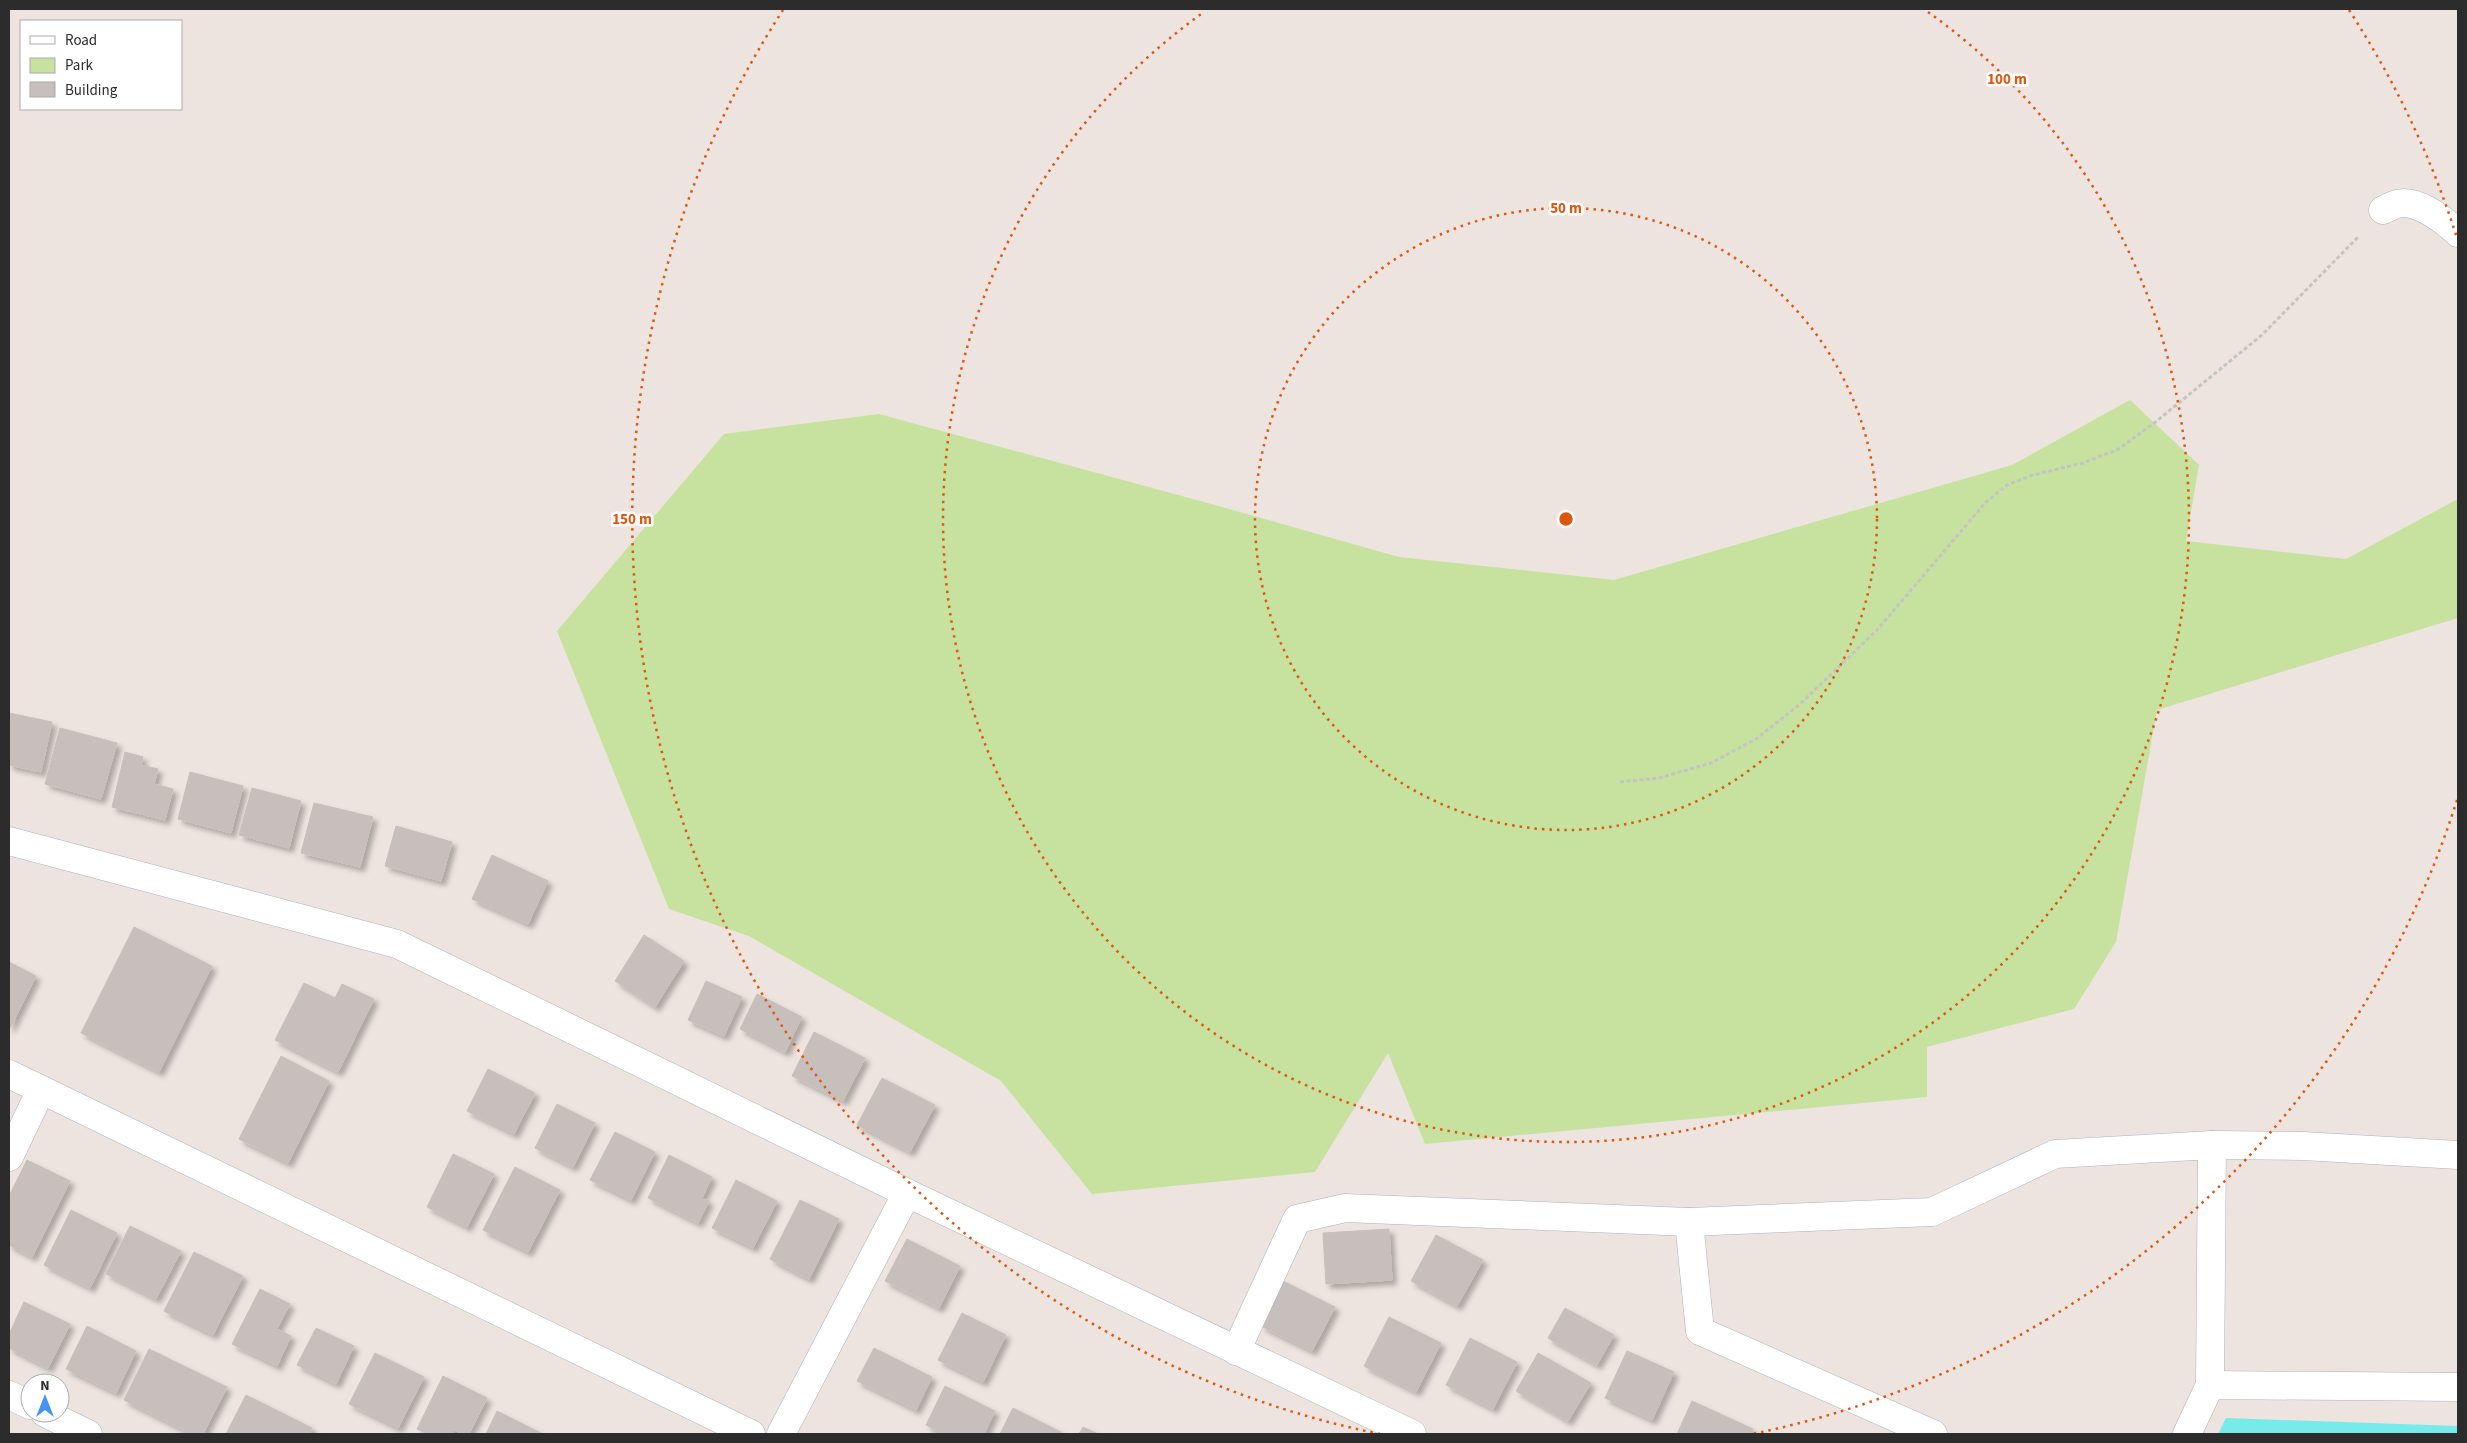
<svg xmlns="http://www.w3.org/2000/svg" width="2467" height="1443" viewBox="0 0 2467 1443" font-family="'Source Sans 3',sans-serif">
  <defs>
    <filter id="shadow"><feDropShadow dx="4.5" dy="4.5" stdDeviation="2.5" flood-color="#0004"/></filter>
  </defs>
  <rect width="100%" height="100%" fill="#ede4e0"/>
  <path fill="#c7e19f" d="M2130,400L2199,465L2186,541L2346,559L2458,499V618L2157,710L2116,942L2074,1009L1927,1047V1097L1425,1144L1388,1053L1315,1172L1092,1194L1001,1081L749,936L669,909L557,631L724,434L879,414L1215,505L1399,557L1614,580L2012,465Z"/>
  <path fill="#77eaea" d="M2226,1418L2458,1426V1434H2218Z"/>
  <g fill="#c6bfbb" stroke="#c9bfb9" filter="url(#shadow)">
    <path d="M9,713L52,722L41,772L9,765Z"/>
    <path d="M60,728L117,743L101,799L45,784Z"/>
    <path d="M125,752L143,757L141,765L158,769L154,784L173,789L165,820L112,807Z"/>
    <path d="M190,772L243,786L231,833L178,819Z"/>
    <path d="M252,788L301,801L289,848L239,835Z"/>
    <path d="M314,803L373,817L360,867L301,853Z"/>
    <path d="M396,826L452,842L441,881L385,866Z"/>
    <path d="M492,855L548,881L528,924L472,899Z"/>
    <path d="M134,927L212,966L159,1072L81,1033Z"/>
    <path d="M644,935L684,961L655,1007L615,981Z"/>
    <path d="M9,962L36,976L10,1028H9Z"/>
    <path d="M706,981L742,997L724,1036L688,1020Z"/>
    <path d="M304,983L335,998L342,984L374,999L338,1072L275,1040Z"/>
    <path d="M757,994L802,1017L785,1052L740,1029Z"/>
    <path d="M814,1032L865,1058L843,1101L792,1076Z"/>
    <path d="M281,1056L329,1081L288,1163L239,1139Z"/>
    <path d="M488,1069L535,1093L514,1134L467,1111Z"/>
    <path d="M882,1078L935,1105L910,1152L857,1125Z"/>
    <path d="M557,1104L595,1123L573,1167L535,1148Z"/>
    <path d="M615,1132L655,1152L631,1200L590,1180Z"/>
    <path d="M453,1154L494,1174L467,1227L427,1207Z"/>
    <path d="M669,1155L712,1177L702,1198L709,1201L698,1223L648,1198Z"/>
    <path d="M27,1160L70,1181L32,1257L9,1245V1196Z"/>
    <path d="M515,1167L560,1190L528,1252L483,1230Z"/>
    <path d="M736,1180L777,1201L753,1248L712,1228Z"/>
    <path d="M800,1200L839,1219L809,1279L770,1259Z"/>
    <path d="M71,1210L117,1233L90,1288L44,1265Z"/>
    <path d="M130,1226L181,1251L156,1299L106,1274Z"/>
    <path d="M1389,1229L1392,1280L1326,1284L1323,1233Z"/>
    <path d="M1436,1235L1483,1260L1457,1306L1411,1281Z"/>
    <path d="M907,1239L960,1266L939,1308L885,1281Z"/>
    <path d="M194,1252L243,1276L213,1335L164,1311Z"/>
    <path d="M1283,1281L1335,1307L1312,1351L1261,1326Z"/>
    <path d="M260,1289L290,1304L277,1329L291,1336L277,1366L232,1344Z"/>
    <path d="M24,1302L70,1324L48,1368L9,1348V1334Z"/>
    <path d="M1565,1308L1614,1335L1597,1365L1548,1338Z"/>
    <path d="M962,1313L1006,1335L983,1382L938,1360Z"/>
    <path d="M1389,1317L1441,1343L1416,1392L1364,1366Z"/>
    <path d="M87,1326L136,1351L116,1393L66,1369Z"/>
    <path d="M316,1328L354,1346L336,1384L297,1365Z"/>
    <path d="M1470,1338L1517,1362L1493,1409L1446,1385Z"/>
    <path d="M874,1348L932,1377L916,1410L857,1381Z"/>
    <path d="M149,1349L227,1387L203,1434H192L124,1400Z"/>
    <path d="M1627,1351L1674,1372L1652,1420L1605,1398Z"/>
    <path d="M375,1353L424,1377L398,1428L349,1404Z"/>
    <path d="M1538,1353L1591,1383L1568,1421L1516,1391Z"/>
    <path d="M443,1376L487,1398L469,1434H463L454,1430L452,1434H428L417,1429Z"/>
    <path d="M945,1386L995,1411L984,1434H944L926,1425Z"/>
    <path d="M246,1395L312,1428L309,1434H226Z"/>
    <path d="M1692,1401L1753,1429L1750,1434H1677Z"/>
    <path d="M1013,1408L1061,1432L1060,1434H1000Z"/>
    <path d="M497,1411L543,1434H486Z"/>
    <path d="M1083,1427L1098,1434H1079Z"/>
  </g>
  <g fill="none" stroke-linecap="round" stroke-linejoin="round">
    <defs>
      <g id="minor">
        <path d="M2383,210C2388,208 2396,203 2402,203C2421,202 2445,221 2458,233"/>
        <path d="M9,841L397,944L907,1193L1412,1434"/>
        <path d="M9,1157L41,1090"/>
        <path d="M1689,1222L1700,1331L1933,1434"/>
        <path d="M1236,1351L1297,1219L1345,1208L1689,1222L1932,1212L2055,1154L2212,1145L2303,1146L2458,1155"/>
        <path d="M2210,1385L2212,1145"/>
        <path d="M9,1395L30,1405"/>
        <path d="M45,1413L88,1434"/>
        <path d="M781,1434L907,1193"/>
        <path d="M2187,1434L2210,1385L2458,1387"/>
      </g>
      <path id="tertiary" d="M9,1074L751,1434"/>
    </defs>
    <use href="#minor" stroke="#acb2b8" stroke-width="29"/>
    <use href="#tertiary" stroke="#acb2b8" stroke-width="29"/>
    <path stroke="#c4c4c4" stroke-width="3" stroke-dasharray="4 2.5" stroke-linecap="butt" d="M1620,782L1659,778L1711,763L1756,739L1799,705L1877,630L1986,502L2007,485L2033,475L2083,463L2117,450L2153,424L2262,335L2359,236"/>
    <use href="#minor" stroke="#fff" stroke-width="28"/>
    <use href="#tertiary" stroke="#fff" stroke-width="28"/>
  </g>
  <g fill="none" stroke="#df570e" stroke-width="2.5" stroke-dasharray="2.5 5">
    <circle cx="1566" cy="519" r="311"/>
    <path d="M1928 12A623 623 0 1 1 1204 12"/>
    <path d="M2457 800A934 934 0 0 1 1752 1434M1380 1434A934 934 0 0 1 783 10M2349 10A934 934 0 0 1 2457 238"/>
  </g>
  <circle cx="1566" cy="519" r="8" fill="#df570e" stroke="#fff" stroke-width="2.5"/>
  <g font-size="15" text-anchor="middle" font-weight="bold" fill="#df570e" stroke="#fff" stroke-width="5" stroke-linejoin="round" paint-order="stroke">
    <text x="2007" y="84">100 m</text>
    <text x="1566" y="213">50 m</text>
    <text x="632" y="524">150 m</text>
  </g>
  <rect width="2467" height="1443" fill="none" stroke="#2c2c2c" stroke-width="20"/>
  <rect x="20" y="20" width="162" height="90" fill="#ffffff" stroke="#ababab"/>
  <rect x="30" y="36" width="25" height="8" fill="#ffffff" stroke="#ababab"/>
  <text x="65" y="45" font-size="15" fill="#2c2c2c">Road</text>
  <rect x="30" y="58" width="25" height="15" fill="#c7e19f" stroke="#ababab"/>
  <text x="65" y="70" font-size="15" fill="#2c2c2c">Park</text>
  <rect x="30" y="82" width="25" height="15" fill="#c6bfbb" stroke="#ababab"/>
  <text x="65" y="95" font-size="15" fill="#2c2c2c">Building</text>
  <g transform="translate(45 1398)"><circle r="24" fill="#ffffff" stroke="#ababab"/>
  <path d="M0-4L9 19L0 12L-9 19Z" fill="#4793f3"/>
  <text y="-8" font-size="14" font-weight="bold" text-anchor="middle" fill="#2c2c2c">N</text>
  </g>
</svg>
